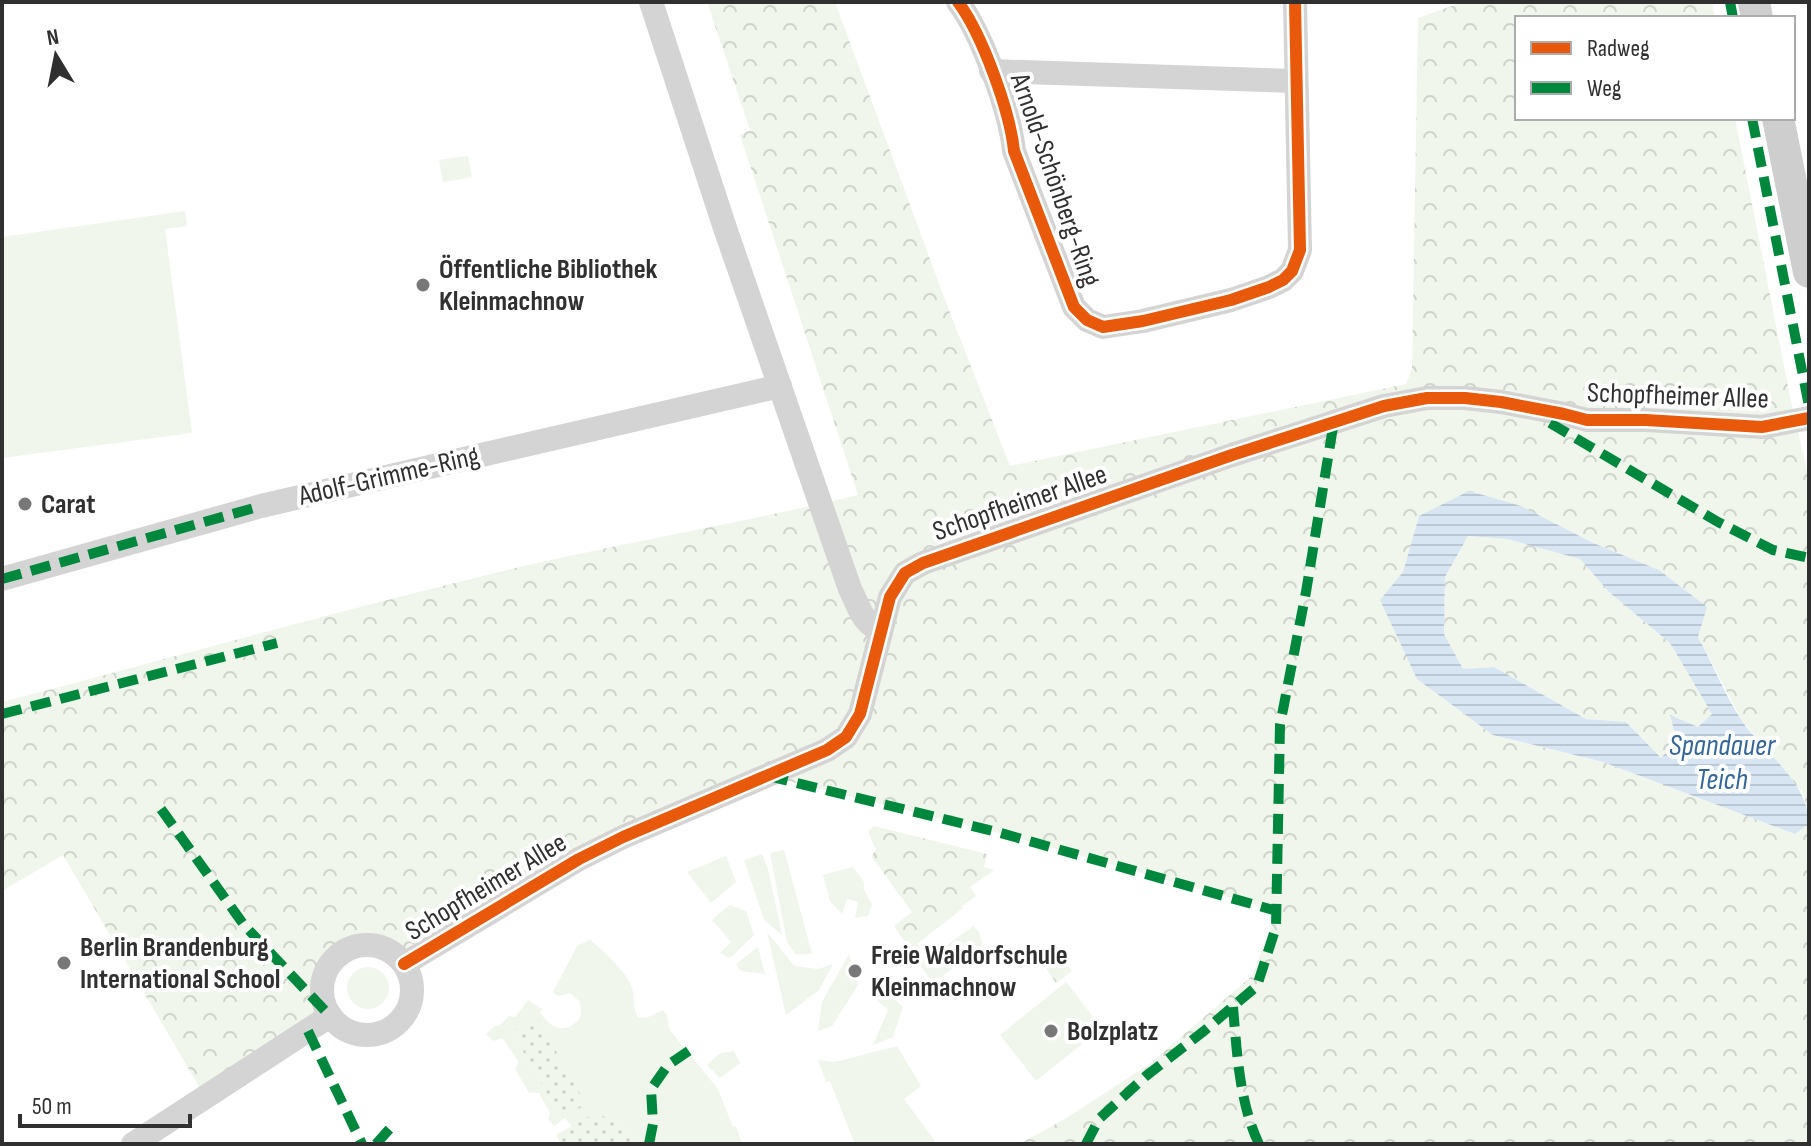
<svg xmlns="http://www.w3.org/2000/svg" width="1811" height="1146" viewBox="0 0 1811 1146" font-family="'Sofia Sans Condensed',sans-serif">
  <defs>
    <pattern id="forest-crowns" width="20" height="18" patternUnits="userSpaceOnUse" patternTransform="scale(2)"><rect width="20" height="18" fill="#f0f6ec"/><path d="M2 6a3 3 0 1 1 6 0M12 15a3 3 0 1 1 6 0" fill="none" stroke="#ced3cb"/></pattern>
    <pattern id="garden-dots" width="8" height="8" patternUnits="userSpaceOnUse" patternTransform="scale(2)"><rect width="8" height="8" fill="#f0f6ec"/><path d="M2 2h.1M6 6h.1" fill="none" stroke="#ced3cb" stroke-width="1.8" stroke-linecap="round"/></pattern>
    <pattern id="water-rules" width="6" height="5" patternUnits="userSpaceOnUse" patternTransform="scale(2)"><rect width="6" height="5" fill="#d8e6f4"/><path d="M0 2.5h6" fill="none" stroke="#bac6d2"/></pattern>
  </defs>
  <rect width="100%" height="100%" fill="#fff"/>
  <g fill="#f0f6ec">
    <path d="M468,156L472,177L443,182L439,160Z"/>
    <path d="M185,211L187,226L165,229L192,433L2,458V237Z"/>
    <path d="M783,850L785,853L812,954H795L787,942L770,853Z"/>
    <path d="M762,854L768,869L782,935L764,920L744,860Z"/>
    <path d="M726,856L736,882L711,903L687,872Z"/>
    <path d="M853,867L864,882V890L872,904L868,916L855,918L858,902L847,899L842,914L830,901L823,875Z"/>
    <path d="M730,905L746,911L754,935L730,958L720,953L731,942L712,920Z"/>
    <path d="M973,926L979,932L983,945L941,977L931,980L920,965Z"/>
    <path d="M767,932L794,966L818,969L833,964L819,990L786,1015Z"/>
    <path d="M590,940C601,948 626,972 631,985C636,995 631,1007 638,1017L646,1018L663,1010L667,1015L669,1029L718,1089L733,1127L736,1126L742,1144H634L616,1124L587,1117L572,1126L564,1117L586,1104L512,1032L562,1120L554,1126L548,1119L550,1113L539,1093H529L515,1069L519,1062L502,1038L493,1041L486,1034L495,1026H499L509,1016L515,1017L528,1000L542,1009L540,1013C544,1017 548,1024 554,1026C563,1031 577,1026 581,1015C582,1012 580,1005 580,1002L570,993L558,996L553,992L577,946Z"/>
    <path d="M758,947L765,974L741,971L736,964Z"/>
    <path d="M849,954L858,985L832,1026L818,1031L822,1002Z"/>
    <circle cx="368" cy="988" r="21"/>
    <path d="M1066,982L1102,1028L1036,1081L1000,1035Z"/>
    <path d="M892,997L903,1007L893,1037L873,1045L888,1010L877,1000Z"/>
    <path d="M897,1046L921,1086L904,1099L934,1140L935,1144H851L854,1142L830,1081L826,1082L818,1060L835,1062Z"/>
    <path d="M734,1051L740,1063L720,1078L707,1065L719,1054Z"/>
  </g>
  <g fill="url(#forest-crowns)">
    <path d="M707,2H835L947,305L1010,466L1406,384L1412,369L1418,18L1463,2H1712L1715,18H1517V118H1735L1791,401L1809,479V813L1802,792L1742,721L1698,637L1706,607L1659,570L1591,542L1419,516L1403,572L1381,600L1493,735L1603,762L1795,834L1809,824V1144H1019L1065,1119L1148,1065L1252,976L1277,911L1006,835L768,776L623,837L404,964C362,920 304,961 330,1016L200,1088L63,855L2,891V702C170,658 338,611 507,570C623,543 741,523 858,495L740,135L750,130Z"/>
    <path d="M1468,536L1507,539L1580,559L1609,592L1670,643L1712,714L1698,728L1677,741L1661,759L1626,722L1586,719L1494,667L1463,669L1444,634L1445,577Z"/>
    <path d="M874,826L987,854L984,867L994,870L970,887L976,896L962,906L963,908L917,944L929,960L920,965L894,926L912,912L871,856L876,850L868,831Z"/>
    <path d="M1057,950L1072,971L1056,983L1041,961Z"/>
  </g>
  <g fill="url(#garden-dots)">
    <path d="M537,1018L586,1104L562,1120L512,1032Z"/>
    <path d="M603,1116L616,1124L634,1144H561L556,1135L587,1117Z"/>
  </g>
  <path fill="url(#water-rules)" fill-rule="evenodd" d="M1469,491L1521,506L1591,542L1659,570L1707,607L1698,637C1712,663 1726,697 1742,721C1764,753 1809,782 1809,824L1795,834L1603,762L1493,735L1417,679L1380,600L1403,572L1419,516ZM1468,536L1507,539L1580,559L1609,592L1670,643L1712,714L1698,727L1670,715L1677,741L1661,758L1626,722L1586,719L1494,667L1463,669L1444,634L1445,577Z"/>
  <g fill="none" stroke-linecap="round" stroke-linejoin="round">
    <g stroke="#d4d4d4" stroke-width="24">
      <path d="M651,2L725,228L850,589C861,610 859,618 881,632"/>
      <path d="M958,2C982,34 1010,111 1014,151L1074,307L1087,320L1103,327L1143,321L1231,300L1269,287L1283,280L1292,271L1300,250L1295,2"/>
      <path d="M991,71L1296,81"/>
      <path d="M2,579L261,506L780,386"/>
      <circle cx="367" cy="990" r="45"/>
      <path d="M404,964L579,859L623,837L827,750L846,737L860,714L890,597L905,573L923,563L1232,455L1384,406L1427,398H1465L1501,402L1564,414L1587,420H1646L1762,427L1809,418"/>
      <path d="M133,1144L330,1016"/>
    </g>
    <g stroke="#cecece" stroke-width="32">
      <path d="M1754,2L1757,18"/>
      <path d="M1778,118L1809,272"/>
    </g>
    <g stroke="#00873e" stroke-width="10" stroke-dasharray="20 10" stroke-linecap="butt">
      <path d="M1730,2L1733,18"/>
      <path d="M1752,118L1809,406"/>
      <path d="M1550,423L1718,522L1773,550L1809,558"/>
      <path d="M2,579L261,506"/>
      <path d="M2,714L277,643"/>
      <path d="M768,776L997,832L1277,911"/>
      <path d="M161,809L244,925L330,1016"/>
      <path d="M1233,1007C1237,1052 1239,1102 1259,1144"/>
      <path d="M308,1031L362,1144"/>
      <path d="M376,1144L393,1125"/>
      <path d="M649,1144L653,1124L651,1089L668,1065L690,1050"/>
      <path d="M1086,1144L1099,1119L1146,1076L1204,1031L1257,986L1276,927L1280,725L1306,592L1334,421"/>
    </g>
    <defs>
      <g id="cycleway">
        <path d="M958,2C982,34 1010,111 1014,151L1074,307L1087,320L1103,327L1143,321L1231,300L1269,287L1283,280L1292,271L1300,250L1295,2"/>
        <path d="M404,964L579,859L623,837L827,750L846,737L860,714L890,597L905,573L923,563L1232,455L1384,406L1427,398H1465L1501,402L1564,414L1587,420H1646L1762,427L1809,418"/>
      </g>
    </defs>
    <use href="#cycleway" stroke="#fff" stroke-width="17"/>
    <use href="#cycleway" stroke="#e8590c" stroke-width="12"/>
  </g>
  <g fill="#787878" stroke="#fff" stroke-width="3">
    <circle cx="423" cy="285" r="8"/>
    <circle cx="25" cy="504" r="8"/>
    <circle cx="64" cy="963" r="8"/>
    <circle cx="855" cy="971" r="8"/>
    <circle cx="1051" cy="1031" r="8"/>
  </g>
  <g text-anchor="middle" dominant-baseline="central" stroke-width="8" stroke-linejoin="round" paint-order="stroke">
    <g font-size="28" fill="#303030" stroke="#fff">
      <text transform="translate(1055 180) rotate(71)">Arnold-Schönberg-Ring</text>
      <text transform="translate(1678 396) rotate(2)">Schopfheimer Allee</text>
      <text transform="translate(389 476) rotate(-13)">Adolf-Grimme-Ring</text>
      <text transform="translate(1020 503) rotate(-19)">Schopfheimer Allee</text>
      <text transform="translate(486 887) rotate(-31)">Schopfheimer Allee</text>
    </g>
    <g font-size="28" font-weight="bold" fill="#303030" stroke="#fff" text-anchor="start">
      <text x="439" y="269">Öffentliche Bibliothek<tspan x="439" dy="32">Kleinmachnow</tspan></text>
      <text x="41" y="504">Carat</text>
      <text x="80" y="947">Berlin Brandenburg<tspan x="80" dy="32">International School</tspan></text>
      <text x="871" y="955">Freie Waldorfschule<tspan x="871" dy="32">Kleinmachnow</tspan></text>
      <text x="1067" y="1031">Bolzplatz</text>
    </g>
    <g font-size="30" font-style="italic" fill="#35679c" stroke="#fff">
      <text x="1722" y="746">Spandauer<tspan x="1722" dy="34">Teich</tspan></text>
    </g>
  </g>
  <rect width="1811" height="1146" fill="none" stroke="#303030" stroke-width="8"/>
  <rect x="1515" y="16" width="280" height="104" fill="#ffffff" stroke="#acacac" stroke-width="2"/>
  <rect x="1531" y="42" width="40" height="12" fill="#e8590c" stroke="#acacac" stroke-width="2"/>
  <text x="1587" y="56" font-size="24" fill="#303030">Radweg</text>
  <rect x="1531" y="82" width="40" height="12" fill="#00873e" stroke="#acacac" stroke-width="2"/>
  <text x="1587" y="96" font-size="24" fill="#303030">Weg</text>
  <g transform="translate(56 56) rotate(350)" stroke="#ffffff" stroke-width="6" paint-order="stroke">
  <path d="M0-6L14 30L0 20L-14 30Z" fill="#303030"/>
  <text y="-12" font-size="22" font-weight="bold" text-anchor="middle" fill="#303030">N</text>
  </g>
  <path d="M20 1114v12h170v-12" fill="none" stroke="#303030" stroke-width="4"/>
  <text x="32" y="1114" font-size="24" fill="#303030" stroke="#ffffff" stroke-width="6" paint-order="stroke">50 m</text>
</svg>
